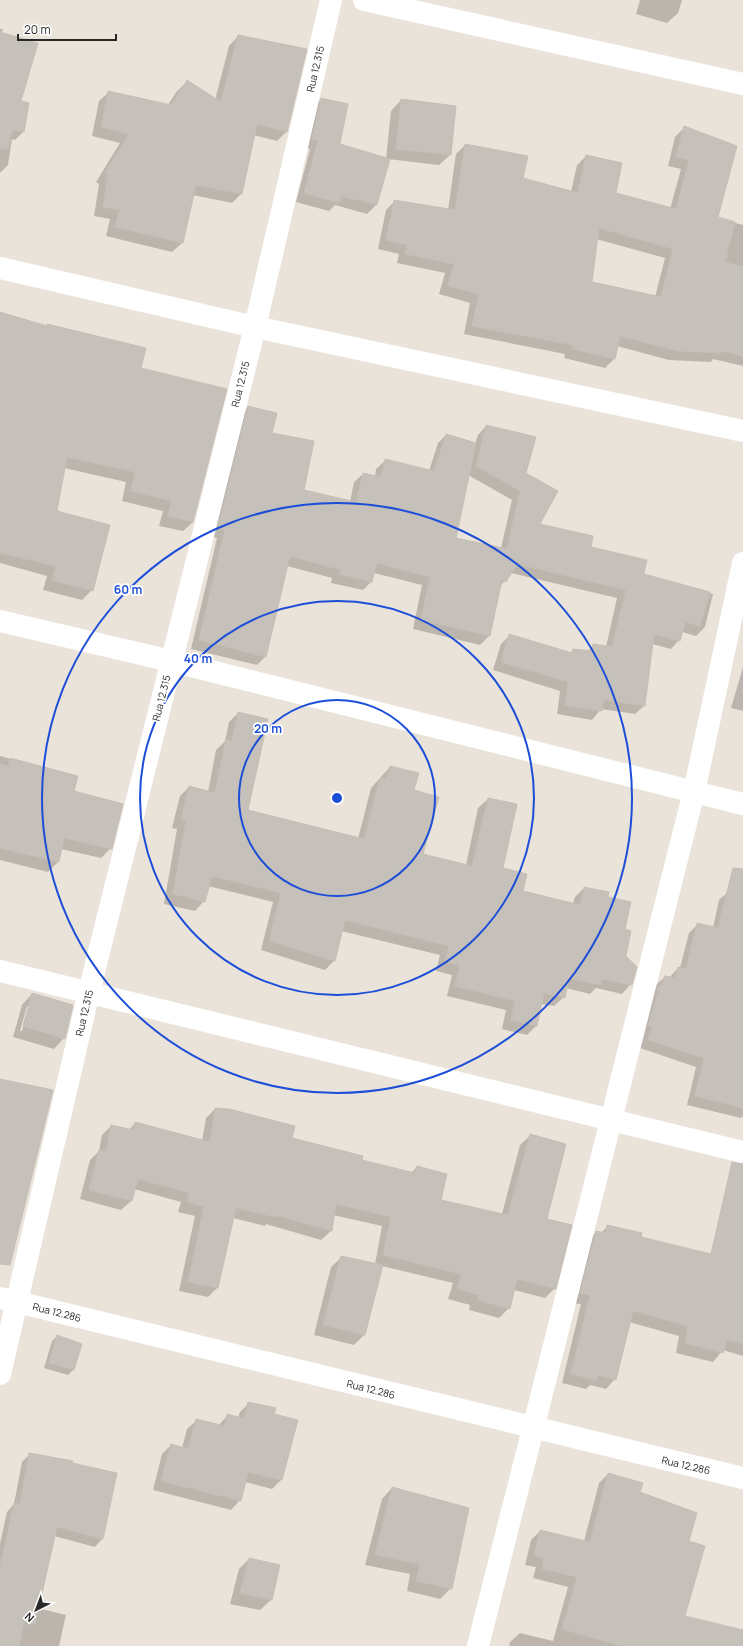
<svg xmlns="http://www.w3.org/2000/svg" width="743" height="1646" viewBox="0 0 743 1646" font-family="Manrope,sans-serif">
  <rect width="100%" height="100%" fill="#eae3da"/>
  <g fill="#0003" fill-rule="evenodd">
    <path d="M640,0H682L678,13L667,23L636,14Z"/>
    <path d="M0,29H3L1,34L20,102L23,132L15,140L12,139L8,165L0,173Z"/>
    <path d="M238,36L306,50L286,132L277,141L253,135L241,194L232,203L193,195L182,243L172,252L106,236L110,219L94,216L99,184L96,182L120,143L92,136L99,101L109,92L168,105L177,91L187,82L215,100L229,46Z"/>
    <path d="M321,99L339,145L386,159L391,111L401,100L450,155L439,165L388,159L376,205L367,214L335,205L329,211L296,202L310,149L304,147L313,107Z"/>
    <path d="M684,128L717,218L743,225V366L713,359L711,362L669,360L617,346L614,359L605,368L564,358L565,354L464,334L470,303L439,294L445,273L397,263L399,254L378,249L386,210L395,201L448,210L456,154L465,145L521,178L571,192L577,165L586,156L621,163L614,194L670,209L681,169L668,166L675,137ZM596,239L665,258L655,297L591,283Z"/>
    <path d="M0,313L46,327L47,325L140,369L193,522L183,531L159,526L163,511L122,501L126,482L64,468L55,512L92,590L82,600L43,590L47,576L0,563Z"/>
    <path d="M248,407L270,434L303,491L350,502L354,482L363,474L375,477L376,469L385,461L429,471L438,443L446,435L475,444L478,435L486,426L525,473L538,524L590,547L643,575L713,594L705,627L696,636L682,632L679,640L671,649L652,644L644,706L635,714L601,709L592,720L557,714L560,691L493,670L501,644L510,635L570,654L573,650L587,652L593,645L606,647L617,598L511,573L499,588L489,636L480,645L413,629L422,585L374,573L372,581L363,590L331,583L332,578L287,566L265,657L257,665L191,649L217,538L210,536L240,416ZM468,475L512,500L501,548L455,539Z"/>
    <path d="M743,667V711L731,708Z"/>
    <path d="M238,713L246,811L358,839L371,788L390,767L413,791L422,855L466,865L478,808L488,799L502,868L522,891L573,904L575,897L584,888L607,897L624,930V956L631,984L622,994L596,988L590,994L566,988L564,997L554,1006L541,1004L536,1026L527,1035L502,1029L506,1010L447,996L452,975L436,971L440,955L341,931L334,961L325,970L261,950L273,902L208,886L204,901L195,911L164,904L177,829L172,828L180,796L189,787L208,792L216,750L225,741L229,722Z"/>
    <path d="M0,756L77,777L72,792L111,848L101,858L61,849L58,862L48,872L0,860Z"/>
    <path d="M728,892L743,895V1116L741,1118L687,1105L696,1067L640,1048L644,1035L640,1034L656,985L665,977L669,978L678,968H680L689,933L698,924L713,928L719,900Z"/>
    <path d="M32,994L64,1038L54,1049L13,1037L22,1005ZM27,1006H29L22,1031H20Z"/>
    <path d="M215,1109L291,1139L361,1161L411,1173L417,1167L440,1200L502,1214L520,1145L530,1136L546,1220L555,1288L545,1298L514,1290L509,1308L499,1318L469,1310L470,1305L448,1299L453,1283L382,1266L364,1335L354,1345L314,1335L331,1267L342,1257L375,1264L382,1226L333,1215L331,1231L321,1240L266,1224L265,1226L233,1218L217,1288L208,1297L179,1291L195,1216L178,1212L181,1202L134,1189L131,1201L121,1210L80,1199L90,1160L99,1151L102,1135L111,1126L129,1130L135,1123L202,1141L206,1118Z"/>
    <path d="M608,1226L640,1237L743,1263V1356L723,1350L713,1362L676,1353L679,1336L629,1322L615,1379L606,1389L590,1385L586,1389L562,1383L581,1304L571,1303L587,1242L596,1232L601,1233Z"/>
    <path d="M57,1336L80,1345L73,1370L68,1375L44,1368L52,1341Z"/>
    <path d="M249,1403L273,1415L281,1480L272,1489L245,1482L240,1500L231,1510L153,1490L162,1454L171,1445L182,1448L187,1429L197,1420L218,1426L228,1415L238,1418L240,1412Z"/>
    <path d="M30,1454L116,1474L102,1539L95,1547L54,1536L38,1608L66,1615L59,1646H0V1544L7,1512L14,1504L22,1462Z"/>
    <path d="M608,1474L639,1493L687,1542L684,1617L743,1631V1646H509L510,1642L520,1633L553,1641L568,1587L533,1578L536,1567L525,1565L531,1540L540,1531L584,1541L599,1483Z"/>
    <path d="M392,1488L451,1588L440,1599L407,1591L410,1574L365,1565L382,1499Z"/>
    <path d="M249,1559L279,1566L271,1600L260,1610L230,1604L239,1569Z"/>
  </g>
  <g fill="#c5c0ba" stroke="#c5bfb4" fill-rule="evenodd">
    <path d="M0,32L38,43L21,101L29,103L24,132L13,130L8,149L0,148Z"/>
    <path d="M238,35L307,49L287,132L257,124L242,194L196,185L183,243L115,227L119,210L103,207L108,175L105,172L129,134L101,127L108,91L171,105L187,80L221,102Z"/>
    <path d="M321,98L348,104L340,144L390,159L377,205L341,196L339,203L304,193L318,140L312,139Z"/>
    <path d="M401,99L456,106L451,155L396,149Z"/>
    <path d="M684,126L737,146L718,217L735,222L725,262L743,267V356L722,351L721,353L678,351L620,336L615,359L572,349L573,345L472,326L479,294L448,286L454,264L405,254L407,245L386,240L394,200L455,210L465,144L528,156L523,178L578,193L586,155L622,163L616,193L676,209L689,160L676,157ZM599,228L673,249L661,297L592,282Z"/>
    <path d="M0,312L47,326V324L146,348L141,368L227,389L193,522L168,516L172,501L131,491L135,472L67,457L57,511L110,525L93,591L52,580L56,566L0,553Z"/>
    <path d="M248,406L277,413L272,433L314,441L304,490L356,502L363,473L381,477L385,459L434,471L446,434L476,443L456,538L507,549L520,491L476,466L486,425L536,437L526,473L558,491L540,524L593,536L591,547L647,560L644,574L710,592L700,626L685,622L680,641L654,634L645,706L604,700L602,711L565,705L568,682L501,662L509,634L572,653L573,649L592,651L593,644L612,647L626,590L517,564L506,582L502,580L490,636L421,620L430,577L377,563L372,582L339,574L341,570L290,556L266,657L199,640L225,529L218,528Z"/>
    <path d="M238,712L268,719L248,810L364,839L380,778L386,779L390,766L419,773L414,790L439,797L423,854L472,866L488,798L517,804L503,868L527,874L523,891L580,905L584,887L609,892L608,897L631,902L625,929L631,931L626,956L637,967L632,985L602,979L601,985L569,978L565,998L544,993L537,1026L511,1020L515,1001L455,986L460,965L445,961L449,946L345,920L335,961L269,941L281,893L212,876L205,902L173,894L186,820L181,819L189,786L215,793L226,739L232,741Z"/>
    <path d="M10,758L78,776L74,791L123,804L112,849L64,838L59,862L0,848V764L8,766Z"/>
    <path d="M733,868L743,869V1108L695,1096L704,1058L648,1040L652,1027L648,1025L659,990H657L658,986L660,988L665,976L675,978L678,967L686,969L697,923L718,928Z"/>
    <path d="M32,993L73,1005L65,1039L23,1026Z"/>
    <path d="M0,1079L53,1090L10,1265L0,1264Z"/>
    <path d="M215,1108L229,1109L295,1126L292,1138L363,1156L362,1160L415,1173L417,1166L447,1174L441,1200L508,1215L530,1134L566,1144L547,1219L572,1225L556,1289L517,1279L510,1309L478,1300L479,1295L457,1289L461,1274L383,1255L391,1217L336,1204L332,1231L275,1215V1217L236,1208L218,1288L188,1282L204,1207L187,1202L190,1193L138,1179L132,1201L89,1190L99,1150L106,1151L111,1125L133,1130L135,1122L210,1142Z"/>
    <path d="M732,1162L743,1164V1344L727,1340L723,1353L685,1343L688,1326L633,1311L616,1380L598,1375L596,1380L571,1374L590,1295L580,1293L596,1231L606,1233L607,1225L642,1233L641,1237L711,1254Z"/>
    <path d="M341,1256L383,1265L365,1335L323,1325Z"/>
    <path d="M57,1335L82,1344L74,1370L49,1363Z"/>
    <path d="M248,1402L276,1408L274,1414L298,1420L282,1480L248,1472L241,1501L161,1481L171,1444L188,1449L196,1419L225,1426L227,1414L244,1419Z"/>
    <path d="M29,1453L73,1461L72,1463L117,1473L103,1539L57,1527L35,1624L24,1621L19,1646H0V1567L14,1503L20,1504Z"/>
    <path d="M608,1473L643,1483L640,1492L697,1513L689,1541L705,1546L685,1616L743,1630V1646H621L562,1629L577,1577L542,1569L544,1558L534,1555L540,1530L590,1542Z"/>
    <path d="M392,1487L469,1508L452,1589L416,1581L420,1564L375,1555Z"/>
    <path d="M249,1558L280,1565L272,1600L240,1593Z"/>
  </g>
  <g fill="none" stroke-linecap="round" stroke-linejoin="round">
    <g stroke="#fff" stroke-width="22">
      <path d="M364,0L743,84"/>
      <path d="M0,268L255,327L743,431"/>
      <path d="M0,621L171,661L743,804"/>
      <path d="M0,971L743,1152"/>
      <path d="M0,1298L743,1478"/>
      <path d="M0,1374L89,992L255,327L331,0"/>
      <path d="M478,1646L694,792L743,563"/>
    </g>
  </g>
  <g fill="none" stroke="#1d4ed8" stroke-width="2">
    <circle cx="337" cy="798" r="98"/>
    <circle cx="337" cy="798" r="197"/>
    <circle cx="337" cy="798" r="295"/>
  </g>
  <g text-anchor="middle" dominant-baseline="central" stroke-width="3.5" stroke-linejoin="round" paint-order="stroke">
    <g font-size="10" fill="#282828" stroke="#fff">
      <text transform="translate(315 69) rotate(-77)">Rua 12.315</text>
      <text transform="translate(240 384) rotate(-76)">Rua 12.315</text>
      <text transform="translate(161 698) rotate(-76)">Rua 12.315</text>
      <text transform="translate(84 1013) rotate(-77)">Rua 12.315</text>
      <text transform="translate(57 1312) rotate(14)">Rua 12.286</text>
      <text transform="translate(371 1389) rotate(14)">Rua 12.286</text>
      <text transform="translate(686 1465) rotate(13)">Rua 12.286</text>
    </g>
  </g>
  <circle cx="337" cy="798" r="6" fill="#1d4ed8" stroke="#fff" stroke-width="2"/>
  <g font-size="12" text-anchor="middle" font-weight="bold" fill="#1d4ed8" stroke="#fff" stroke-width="3.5" stroke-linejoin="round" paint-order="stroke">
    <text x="128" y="594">60 m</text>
    <text x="198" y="663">40 m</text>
    <text x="268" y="733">20 m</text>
  </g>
  <g transform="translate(36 1610) rotate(222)" stroke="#ffffff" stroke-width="3" paint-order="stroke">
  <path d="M0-3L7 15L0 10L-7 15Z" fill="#282828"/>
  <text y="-6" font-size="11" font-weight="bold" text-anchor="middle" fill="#282828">N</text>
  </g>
  <path d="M18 34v6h98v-6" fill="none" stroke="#282828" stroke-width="2"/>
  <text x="24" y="34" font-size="12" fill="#282828" stroke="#ffffff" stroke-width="3" paint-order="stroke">20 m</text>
</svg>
